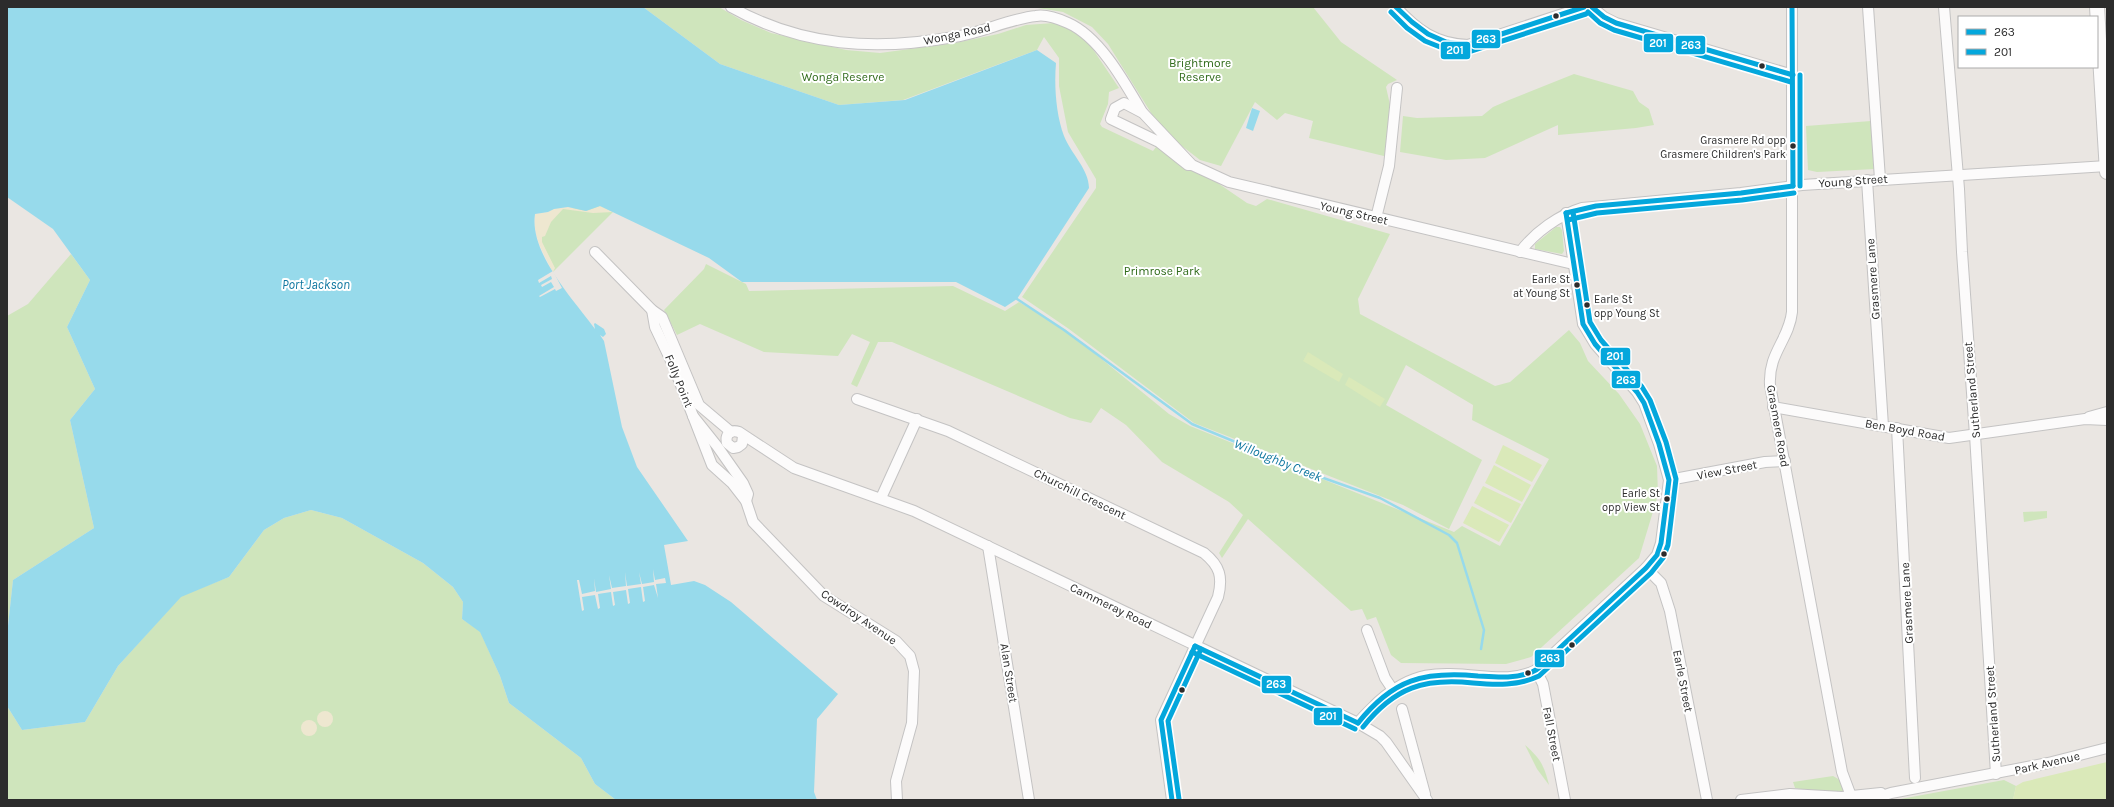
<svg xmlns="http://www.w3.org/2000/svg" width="2114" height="807" viewBox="0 0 2114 807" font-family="Karla,sans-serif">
  <rect width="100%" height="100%" fill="#eae6e2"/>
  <g fill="#cfe5bc">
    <path d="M643,7H719L741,20L771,33L846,50L880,53L955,43L998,34L1026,25L1054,23L1065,26L1088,42L1119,88L1109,92L1108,104L1100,124L1102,127L1153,151L1159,143L1247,203L1256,206L1267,199L1390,234L1358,299L1360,314L1495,386L1510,382L1569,330L1580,343L1588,361L1619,394L1640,424L1657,466L1658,495L1639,558L1531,657L1506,664L1401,663L1391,655L1376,617L1367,620L1362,609L1351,611L1248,519L1222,558L1219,553L1243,515L1229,502L1162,462L1126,425L1101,408L1091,423L1070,418L892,342H878L857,387L851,384L870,342L852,334L838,356L764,352L700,324L677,335L664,310L704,269L706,264L746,284L749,291L953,286L1005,311L1019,302L1066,330L1169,414L1190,426L1454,532L1462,526L1500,546L1549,459L1472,420L1473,405L1406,365L1386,405L1482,460L1449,529L1403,505L1194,423L1069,329L1022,297L1096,188V179L1068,132L1059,86V58L1044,37L1037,50L903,100L839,105L720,64Z"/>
    <path d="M1313,7L1341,42L1397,80L1388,84L1386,87L1391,109L1388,157L1309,138L1313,121L1285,113L1277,120L1255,102L1221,166L1200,160L1173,139L1153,116L1108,44L1092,27L1063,12L1038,8Z"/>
    <path d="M1574,74L1633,91L1639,102L1649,109L1654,125L1636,128L1558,135V125L1485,158L1446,160L1400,152L1403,116L1417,118L1482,116L1493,107L1509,100Z"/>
    <path d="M1871,121L1875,169L1817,172L1808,170L1806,126Z"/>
    <path d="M600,206L613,212L553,272L536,230L553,209Z"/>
    <path d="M1556,227H1560L1562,230L1564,251L1562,254L1535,249V244Z"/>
    <path d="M71,254L90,280L67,327L95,389L70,420L94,528L13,580L7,635V316L28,304Z"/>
    <path d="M311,510L342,518L423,563L453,587L463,602L462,619L480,631L500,676L509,703L581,758L595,784L616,800H7V706L22,730L85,722L118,666L181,596L229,577L264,530L284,518Z"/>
    <path d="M2047,511V518L2024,522L2023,512Z"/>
    <path d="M1525,745C1540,758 1544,765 1549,785L1537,769Z"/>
    <path d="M1833,776L1840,780L1845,793L1834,795L1795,788L1793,782Z"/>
    <path d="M2004,780L2016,786L2013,800H1895Z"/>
  </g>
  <g fill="#eee7d0">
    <path d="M600,206L613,212L593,213L563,209L551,222L545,236L542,237V242L555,268L553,272C544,255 532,235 535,214L548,212L553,209L568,207L586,211Z"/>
    <circle cx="325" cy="719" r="8"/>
    <circle cx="309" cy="728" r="8"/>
  </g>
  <g fill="#dae9b9">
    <path d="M1308,352L1343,374L1339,382L1303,361Z"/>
    <path d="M1349,377L1385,399L1380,407L1345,385Z"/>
    <path d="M1503,445L1542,465L1532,482L1495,463Z"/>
    <path d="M1494,465L1531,485L1522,502L1485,483Z"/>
    <path d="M1483,486L1521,504L1511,523L1474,503Z"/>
    <path d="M1472,506L1509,525L1499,542L1463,523Z"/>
    <path d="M2107,762V800H2013L2016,786L2023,782Z"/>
  </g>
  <g fill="#97daeb">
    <path d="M7,7H643L720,64L839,105L905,100L1037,50L1056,63C1054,86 1056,115 1064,136C1071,154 1089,169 1089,188L1017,299L1005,307L956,282H742L709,258L600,206L586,211L568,207L554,209L548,212L535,214C529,253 574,300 595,329L594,324L595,323L604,329L606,334L603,337L600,335L604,341L622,427L637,467L688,541L664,545L671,585L694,581L705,585L731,602L838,694L817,719L814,792L817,800H616L595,784L581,758L509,703L500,676L480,632L462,619L463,602L453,587L423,563L342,518L311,510L284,518L264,530L229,577L181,597L118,666L85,722L22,730L7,706V635L13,580L94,528L70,420L95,389L67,327L90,280L53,229L7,197Z"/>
    <path d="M1252,108L1260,111L1253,131L1246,128Z"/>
  </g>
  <g fill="#eae6e2">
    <path d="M553,271L562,288L556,291L555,289L540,297L539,296L554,287L551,282L542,287L541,285L552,279L551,276L539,283L538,280Z"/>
    <path d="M653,569L655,580L665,578L666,583L656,584L658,598L654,585L643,587L645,601L643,602L641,587L628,589L630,603L628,604L626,590L613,592L615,605L613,606L611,592L598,594L600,608L598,609L595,595L582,597L584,610L582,611L577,580H579L582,594L595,591L594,578L596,592L611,589L609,575L612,588L626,586L625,572L627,586L641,584L639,572L642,584L654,582Z"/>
  </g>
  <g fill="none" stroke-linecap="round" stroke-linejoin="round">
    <path stroke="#97daeb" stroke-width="2.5" d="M1017,299L1064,330L1192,424L1315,475L1380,498L1449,535L1457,543L1484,630L1481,649"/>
    <defs>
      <g id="minor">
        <path d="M731,7C802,47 876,51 954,37C982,33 1008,19 1036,16C1046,14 1059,19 1068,23C1100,37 1125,83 1142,112"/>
        <path d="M1396,7C1417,30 1436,44 1468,45L1584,7"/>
        <path d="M1592,7L1604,17L1616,23L1793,75"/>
        <path d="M1792,7V312C1789,340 1768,353 1770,385L1842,772L1851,796"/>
        <path d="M1868,7L1880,179"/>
        <path d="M1944,7L1959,189L1962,252L1975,435L1996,774"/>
        <path d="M1192,165L1143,113L1124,103L1115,108L1111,119L1159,142L1188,165H1192L1229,182L1573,264"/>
        <path d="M1867,180L1883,426"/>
        <path d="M1376,218L1389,166L1397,88"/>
        <path d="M595,252L652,310L662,317L699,405L731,432"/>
        <path d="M1520,252C1535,232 1559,215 1582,208L1741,193L1802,185L2107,166"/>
        <path d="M652,310L655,327L673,365L693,416L717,446L743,483L748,494L746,501"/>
        <path d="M857,399L948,431L1204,553C1220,566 1223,577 1218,597L1161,720L1172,800"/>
        <path d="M1773,407L1949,438L2085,419L2107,420"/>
        <path d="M693,416L712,465L732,483L746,501L753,522L824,596L896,641L910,656L914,671L912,723L896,781L897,800"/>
        <path d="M2089,417L2107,412"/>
        <path d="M1897,428L1915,778"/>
        <path d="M743,436L742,444L738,447L733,448L727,443C725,435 730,429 739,432L794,468L914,511L1358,723L1380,736L1386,742L1427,800"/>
        <path d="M1669,480L1765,462L1785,461"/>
        <path d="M881,498L917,419"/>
        <path d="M988,546L1029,800"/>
        <path d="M1646,568L1661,583L1670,611L1707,800"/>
        <path d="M1367,630L1385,678L1393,690"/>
        <path d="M1536,670L1543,684L1565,800"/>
        <path d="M1402,709L1425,794"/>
        <path d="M1358,723C1364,715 1372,708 1379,701C1414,671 1436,672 1479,676C1499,678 1518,679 1536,670L1646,568L1657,555L1661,543L1669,480L1659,444L1644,403L1637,392L1595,344L1583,324L1566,213"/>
        <path d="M1741,800L1790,794L1842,797L1881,793"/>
        <path d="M1870,800L1891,793L2048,763L2107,748"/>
      </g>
      <path id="secondary" d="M2097,7L2107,172"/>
    </defs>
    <use href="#minor" stroke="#c4c3c3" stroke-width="12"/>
    <use href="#secondary" stroke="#c4c3c3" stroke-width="16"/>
    <use href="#minor" stroke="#fcfbfb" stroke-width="10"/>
    <use href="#secondary" stroke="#fcfbfb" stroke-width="14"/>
    <defs>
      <g id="bus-1">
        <path d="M1396,7L1412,22L1428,34L1446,42L1468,45L1584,7"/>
        <path d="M1592,7L1604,17L1616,23L1793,75"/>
        <path d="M1792,7L1793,186"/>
        <path d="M1566,213L1596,206L1741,193L1793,186"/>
        <path d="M1195,646L1358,723"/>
        <path d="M1358,723C1393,679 1424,671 1478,676C1496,677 1515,679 1532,672C1544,667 1554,653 1564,644C1591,619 1619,593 1646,568L1657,555L1661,543L1669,480L1659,444L1644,403L1637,392L1595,344L1583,324L1566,213"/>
        <path d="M1172,800L1161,720L1195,646"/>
      </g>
      <g id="bus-2">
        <path d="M1391,12L1407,28L1425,41L1445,49L1468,52L1586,14"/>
        <path d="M1588,12L1600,23L1614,30L1791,82"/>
        <path d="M1800,75V186"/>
        <path d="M1568,220L1597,213L1742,200L1794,193"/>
        <path d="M1192,652L1355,729"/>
        <path d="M1363,727C1395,687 1424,678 1473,683C1496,685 1518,686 1539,676L1651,573L1663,558L1668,545L1676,479L1666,442L1650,400L1642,387L1601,340L1590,322L1573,212"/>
        <path d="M1179,799L1168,721L1201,649"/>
      </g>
    </defs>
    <use href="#bus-1" stroke="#fff" stroke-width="8"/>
    <use href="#bus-2" stroke="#fff" stroke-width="8"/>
    <use href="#bus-1" stroke="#04a7dc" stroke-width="5"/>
    <use href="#bus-2" stroke="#04a7dc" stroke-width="5"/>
  </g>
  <g fill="#2c2c2c" stroke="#fff" stroke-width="1.5">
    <circle cx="1556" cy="16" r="3.5"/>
    <circle cx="1762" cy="66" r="3.5"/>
    <circle cx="1793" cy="146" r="3.5"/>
    <circle cx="1577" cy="285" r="3.5"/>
    <circle cx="1587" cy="305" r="3.5"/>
    <circle cx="1667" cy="499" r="3.5"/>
    <circle cx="1664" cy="554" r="3.5"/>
    <circle cx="1572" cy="645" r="3.5"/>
    <circle cx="1528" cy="673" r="3.5"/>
    <circle cx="1182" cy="690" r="3.5"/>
  </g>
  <g text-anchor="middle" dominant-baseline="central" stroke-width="4" stroke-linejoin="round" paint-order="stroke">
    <g font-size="11" fill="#2c2c2c" stroke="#fff" text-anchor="end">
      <text x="1786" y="140">Grasmere Rd opp<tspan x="1786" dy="14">Grasmere Children's Park</tspan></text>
      <text x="1570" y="279">Earle St<tspan x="1570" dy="14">at Young St</tspan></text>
      <text x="1594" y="299" text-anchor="start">Earle St<tspan x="1594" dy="14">opp Young St</tspan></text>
      <text x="1660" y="493">Earle St<tspan x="1660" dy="14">opp View St</tspan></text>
    </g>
    <g font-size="12" fill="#2c2c2c" stroke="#fff">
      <text transform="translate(957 34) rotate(-12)">Wonga Road</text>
      <text transform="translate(1853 181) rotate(-4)">Young Street</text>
      <text transform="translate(1354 213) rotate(13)">Young Street</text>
      <text transform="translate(1873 279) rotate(-94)">Grasmere Lane</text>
      <text transform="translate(679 381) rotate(68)">Folly Point</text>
      <text transform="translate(1972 390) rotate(-95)">Sutherland Street</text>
      <text transform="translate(1778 426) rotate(80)">Grasmere Road</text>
      <text transform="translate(1905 430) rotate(10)">Ben Boyd Road</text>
      <text transform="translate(1727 470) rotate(-11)">View Street</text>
      <text transform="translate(1080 494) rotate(26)">Churchill Crescent</text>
      <text transform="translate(1907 603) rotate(-93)">Grasmere Lane</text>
      <text transform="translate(1111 606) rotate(26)">Cammeray Road</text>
      <text transform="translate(859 617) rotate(34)">Cowdroy Avenue</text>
      <text transform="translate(1009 673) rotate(81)">Alan Street</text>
      <text transform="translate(1683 681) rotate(79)">Earle Street</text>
      <text transform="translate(1993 714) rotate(-94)">Sutherland Street</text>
      <text transform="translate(1552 734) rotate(79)">Fall Street</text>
      <text transform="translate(2047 763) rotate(-13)">Park Avenue</text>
    </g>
    <g font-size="12" fill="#306b1b" stroke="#fff">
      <text x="1200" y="63">Brightmore<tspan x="1200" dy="14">Reserve</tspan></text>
      <text x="843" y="77">Wonga Reserve</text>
      <text x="1162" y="271">Primrose Park</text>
    </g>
    <g font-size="13" font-style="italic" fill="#0e769f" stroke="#fff">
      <text x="316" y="284">Port Jackson</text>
      <text transform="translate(1278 460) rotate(22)">Willoughby Creek</text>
    </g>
  </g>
  <g stroke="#fff" stroke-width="1.5">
    <rect x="1471" y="29" width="30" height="20" rx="4" fill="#04a7dc"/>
    <rect x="1643" y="33" width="31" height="20" rx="4" fill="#04a7dc"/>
    <rect x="1675" y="35" width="31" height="20" rx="4" fill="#04a7dc"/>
    <rect x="1440" y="41" width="31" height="19" rx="4" fill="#04a7dc"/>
    <rect x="1600" y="347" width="31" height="19" rx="4" fill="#04a7dc"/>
    <rect x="1611" y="370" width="30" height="19" rx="4" fill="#04a7dc"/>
    <rect x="1534" y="649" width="31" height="19" rx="4" fill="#04a7dc"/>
    <rect x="1261" y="675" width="31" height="19" rx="4" fill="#04a7dc"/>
    <rect x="1313" y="707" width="30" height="19" rx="4" fill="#04a7dc"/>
  </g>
  <g font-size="11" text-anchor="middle" font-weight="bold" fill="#fff">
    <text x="1486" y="43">263</text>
    <text x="1658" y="47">201</text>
    <text x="1691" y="49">263</text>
    <text x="1455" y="54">201</text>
    <text x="1615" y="360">201</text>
    <text x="1626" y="384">263</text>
    <text x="1550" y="662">263</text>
    <text x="1276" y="688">263</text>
    <text x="1328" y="720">201</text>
  </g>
  <rect width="2114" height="807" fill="none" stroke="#2c2c2c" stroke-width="16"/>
  <rect x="1958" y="16" width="140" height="52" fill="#ffffff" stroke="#ababab"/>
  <rect x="1966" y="29" width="20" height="6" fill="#04a7dc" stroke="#ababab"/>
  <text x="1994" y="36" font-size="12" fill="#2c2c2c">263</text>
  <rect x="1966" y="49" width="20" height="6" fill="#04a7dc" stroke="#ababab"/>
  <text x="1994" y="56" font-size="12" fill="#2c2c2c">201</text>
</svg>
